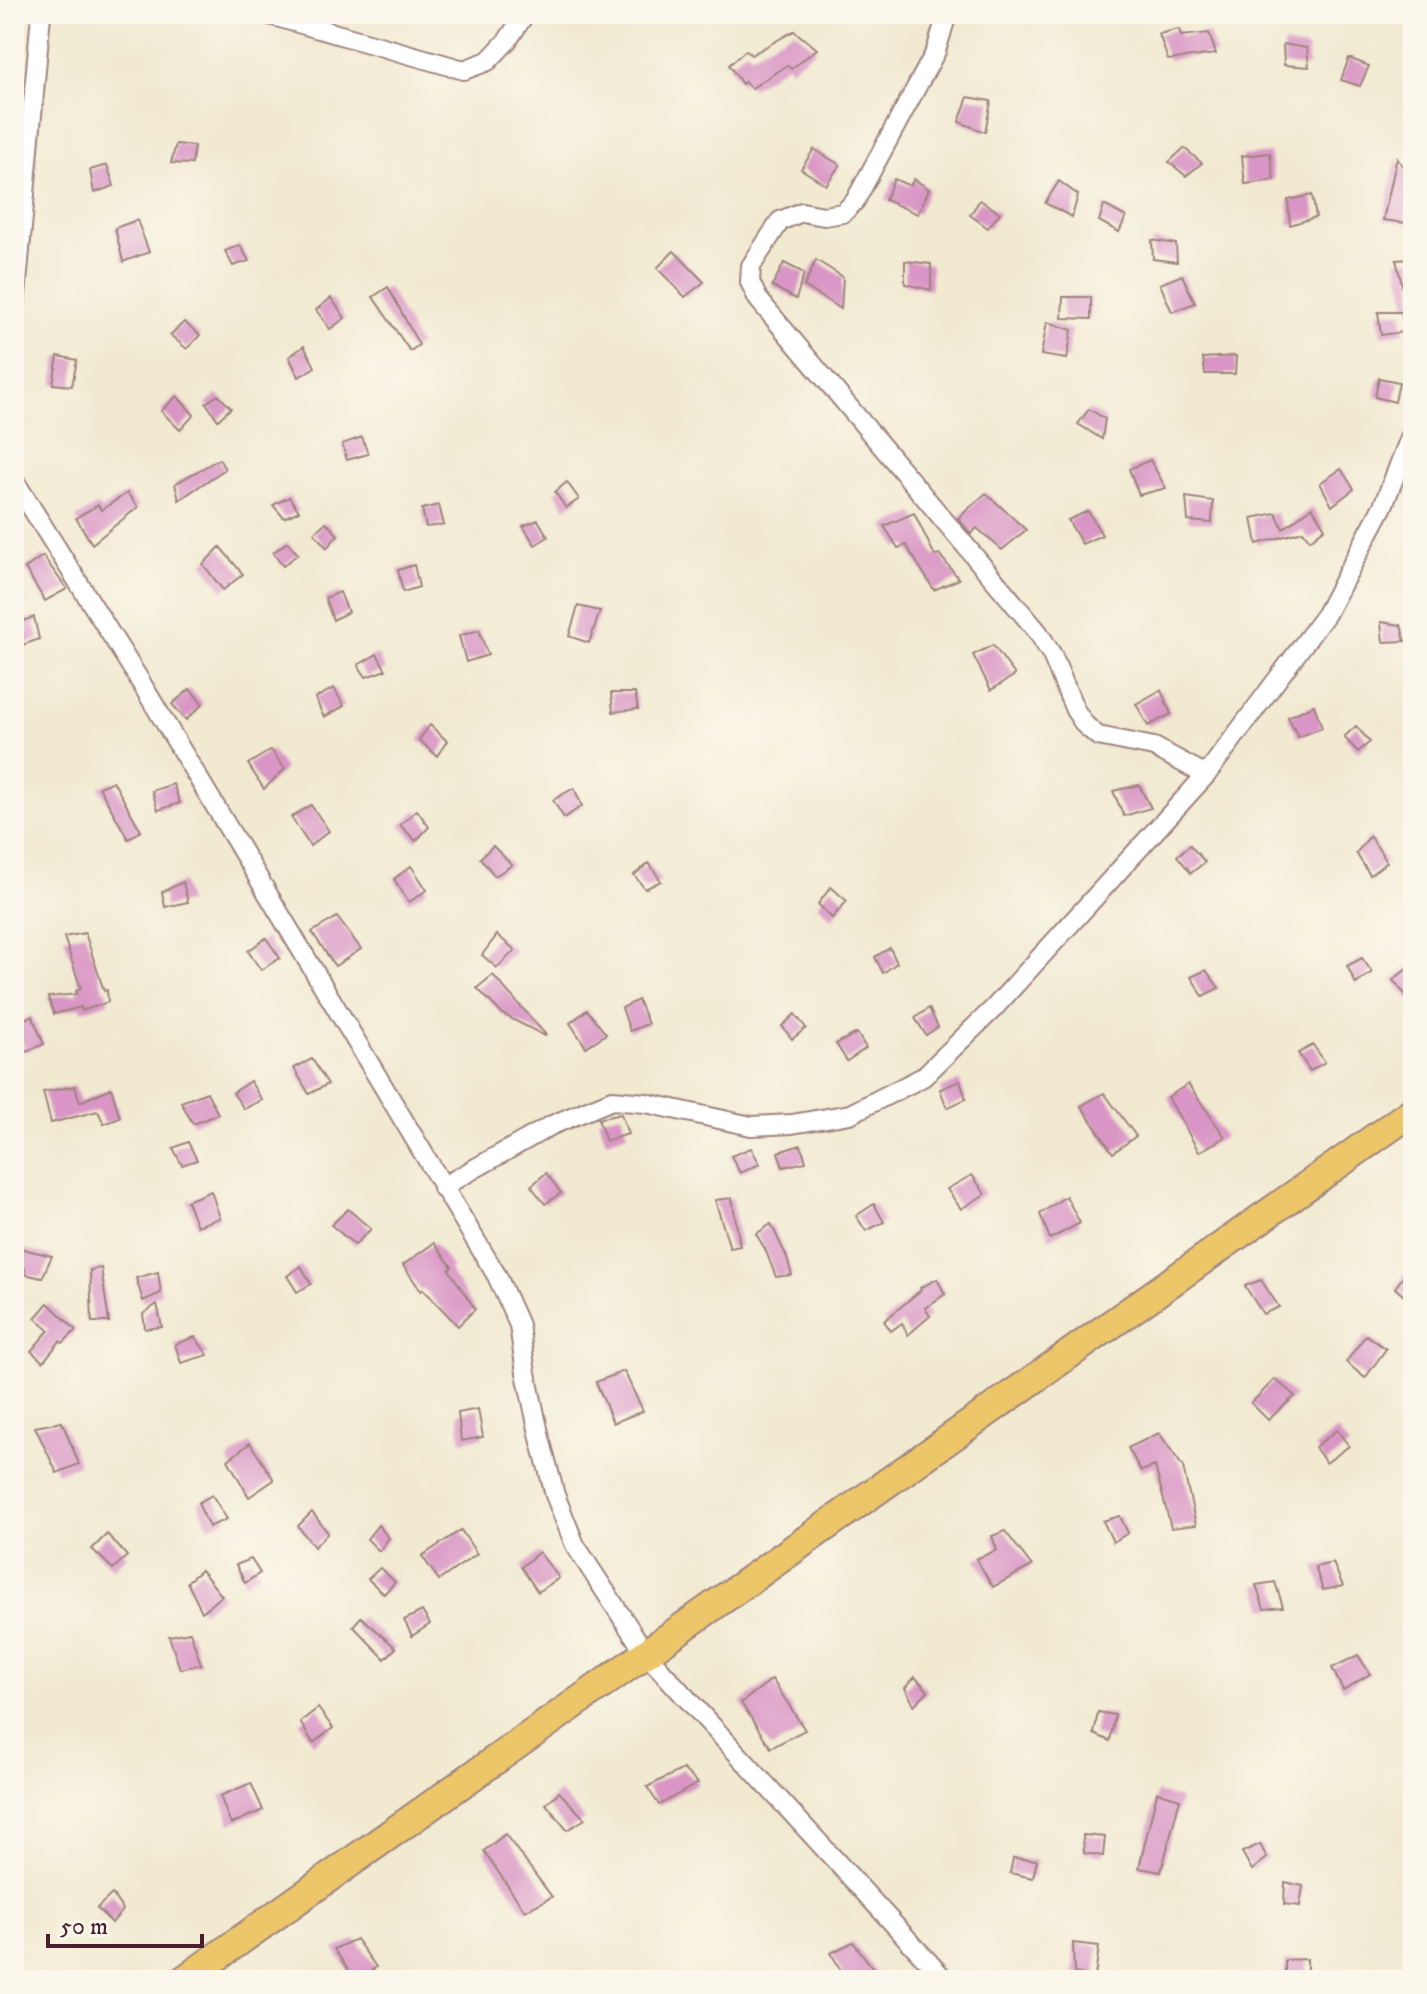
<svg xmlns="http://www.w3.org/2000/svg" width="1427" height="1994" viewBox="0 0 1427 1994" font-family="'IM FELL DW Pica',serif">
  <rect width="100%" height="100%" fill="#fbf7ec"/>
  <filter id="ink" filterUnits="userSpaceOnUse"><feTurbulence type="fractalNoise" baseFrequency=".0125" numOctaves="2"/><feDisplacementMap in="SourceGraphic" scale="16" xChannelSelector="R" yChannelSelector="G"/><feConvolveMatrix kernelMatrix="1 2 1 2 8 2 1 2 1" color-interpolation-filters="sRGB"/></filter>
  <filter id="wash" filterUnits="userSpaceOnUse"><feTurbulence type="fractalNoise" baseFrequency=".006" numOctaves="4" result="noise"/><feDisplacementMap in="SourceGraphic" scale="32" xChannelSelector="R" yChannelSelector="G"/><feGaussianBlur stdDeviation="1.8" result="paint"/><feColorMatrix in="noise" values="0 0 0 0 0 0 0 0 0 0 0 0 0 0 0 0 0 1.4 0 .05"/><feComposite in="paint" operator="in"/></filter>
  <g filter="url(#wash)">
    <rect width="100%" height="100%" fill="#f1e9d0"/>
    <g id="blocks">
      <g fill="#d995c5">
        <path d="M1179,29L1181,36L1209,33L1216,54L1168,60L1159,34Z"/>
        <path d="M794,31L817,49L791,69L787,65L752,88L744,82L742,84L729,65L746,50L751,55Z"/>
        <path d="M1283,44L1307,48L1309,67L1284,65Z"/>
        <path d="M1349,58L1369,66L1360,86L1341,80Z"/>
        <path d="M968,97L991,101L985,132L959,122Z"/>
        <path d="M176,144L194,146L192,164L171,163Z"/>
        <path d="M1184,148L1202,163L1186,176L1169,162Z"/>
        <path d="M814,149L840,165L826,185L801,169Z"/>
        <path d="M1270,153L1274,180L1245,184L1242,156Z"/>
        <path d="M1397,158L1413,182L1405,223L1383,220Z"/>
        <path d="M107,165L114,186L94,193L90,170Z"/>
        <path d="M894,179L910,186L914,179L929,189L918,214L885,200Z"/>
        <path d="M1059,181L1078,195L1072,217L1045,203Z"/>
        <path d="M1312,195L1316,217L1290,225L1288,200Z"/>
        <path d="M980,200L1000,213L988,228L970,215Z"/>
        <path d="M1104,205L1126,217L1119,232L1099,221Z"/>
        <path d="M137,220L149,252L123,262L115,228Z"/>
        <path d="M1152,240L1176,244L1177,262L1153,259Z"/>
        <path d="M240,245L249,261L233,266L225,251Z"/>
        <path d="M674,251L704,282L685,297L657,268Z"/>
        <path d="M1413,259V305H1407L1396,260Z"/>
        <path d="M816,260L843,277L841,309L804,286Z"/>
        <path d="M905,261L931,264V290L905,284Z"/>
        <path d="M784,263L804,273L796,299L772,286Z"/>
        <path d="M1182,275L1195,303L1172,312L1160,284Z"/>
        <path d="M388,287L419,345L410,351L373,297Z"/>
        <path d="M1063,297H1091V319L1062,318Z"/>
        <path d="M331,298L345,318L330,329L316,310Z"/>
        <path d="M1378,312H1402L1404,332L1381,335Z"/>
        <path d="M184,322L200,335L187,349L170,335Z"/>
        <path d="M1047,322L1072,330L1067,359L1041,355Z"/>
        <path d="M304,346L315,367L299,377L289,357Z"/>
        <path d="M58,356L77,360L72,386L53,384Z"/>
        <path d="M1236,356L1235,374H1205L1203,358Z"/>
        <path d="M1379,378L1399,382L1395,402L1375,397Z"/>
        <path d="M218,395L231,408L218,420L206,403Z"/>
        <path d="M177,396L194,415L180,430L161,411Z"/>
        <path d="M1089,409L1105,419L1102,439L1078,424Z"/>
        <path d="M362,437L368,454L347,460L342,444Z"/>
        <path d="M219,459L225,469L179,500L175,484Z"/>
        <path d="M1150,460L1166,488L1139,495L1129,469Z"/>
        <path d="M1341,469L1354,489L1332,506L1320,483Z"/>
        <path d="M567,482L579,499L566,508L555,492Z"/>
        <path d="M127,493L138,507L92,544L76,518L98,505L101,510Z"/>
        <path d="M986,493L1026,530L1002,550L977,528L971,534L958,518Z"/>
        <path d="M289,497L299,511L284,518L273,505Z"/>
        <path d="M1186,497L1213,501L1212,523L1188,521Z"/>
        <path d="M439,505L444,525L426,527L422,509Z"/>
        <path d="M1312,507L1325,528L1310,540L1303,531L1257,544L1252,518L1276,513L1283,529Z"/>
        <path d="M1088,511L1102,535L1082,544L1068,520Z"/>
        <path d="M914,513L935,556L939,554L959,579L934,590L906,545L898,548L884,526Z"/>
        <path d="M538,520L548,537L535,545L523,526Z"/>
        <path d="M326,522L338,535L327,548L314,533Z"/>
        <path d="M287,542L298,554L283,566L273,553Z"/>
        <path d="M220,547L243,574L223,590L203,564Z"/>
        <path d="M43,556L67,589L45,601L25,568Z"/>
        <path d="M414,565L419,587L403,592L398,570Z"/>
        <path d="M340,592L348,612L333,620L325,598Z"/>
        <path d="M578,606L600,611L589,643L569,636Z"/>
        <path d="M34,617L39,639L14,648V624Z"/>
        <path d="M1381,622L1401,625L1405,641L1383,642Z"/>
        <path d="M479,630L488,655L466,662L459,636Z"/>
        <path d="M993,645L1015,675L991,690L973,655Z"/>
        <path d="M377,654L386,670L366,677L358,665Z"/>
        <path d="M334,688L344,706L324,717L315,698Z"/>
        <path d="M190,689L203,704L186,720L172,704Z"/>
        <path d="M1161,690L1171,714L1148,726L1136,704Z"/>
        <path d="M611,693H635L638,709L613,712Z"/>
        <path d="M1314,705L1322,728L1298,737L1288,717Z"/>
        <path d="M430,725L447,741L437,756L419,740Z"/>
        <path d="M1356,726L1370,742L1358,752L1344,737Z"/>
        <path d="M271,750L285,769L264,789L248,764Z"/>
        <path d="M113,781L141,831L128,839L99,787Z"/>
        <path d="M173,784L180,803L158,810L152,791Z"/>
        <path d="M1139,785L1151,808L1124,816L1113,791Z"/>
        <path d="M574,788L582,806L564,818L553,800Z"/>
        <path d="M311,805L329,831L310,846L291,817Z"/>
        <path d="M417,810L429,827L416,841L400,825Z"/>
        <path d="M1370,836L1387,862L1370,875L1356,853Z"/>
        <path d="M1190,845L1205,862L1191,873L1177,856Z"/>
        <path d="M493,846L512,865L495,876L480,858Z"/>
        <path d="M649,863L661,881L645,889L634,875Z"/>
        <path d="M411,866L427,890L409,902L394,879Z"/>
        <path d="M183,882L188,902L165,907L162,892Z"/>
        <path d="M831,887L847,901L832,918L818,904Z"/>
        <path d="M337,917L361,949L335,966L312,932Z"/>
        <path d="M85,933L104,991L107,990L108,1002L82,1011L81,1007L54,1014L48,997L77,994L76,991L81,989L64,937Z"/>
        <path d="M497,935L515,950L497,968L482,955Z"/>
        <path d="M266,938L280,958L261,970L248,951Z"/>
        <path d="M890,948L897,963L883,973L875,957Z"/>
        <path d="M1362,958L1372,972L1356,984L1347,966Z"/>
        <path d="M1413,964V1004L1393,980Z"/>
        <path d="M1206,970L1219,988L1203,996L1191,977Z"/>
        <path d="M493,975L546,1035L545,1036L502,1014L477,988Z"/>
        <path d="M638,1000L648,1024L630,1031L622,1008Z"/>
        <path d="M929,1008L938,1027L926,1035L915,1018Z"/>
        <path d="M587,1010L606,1034L586,1047L570,1023Z"/>
        <path d="M795,1014L806,1028L792,1039L782,1026Z"/>
        <path d="M32,1016L44,1044L26,1052L14,1023Z"/>
        <path d="M857,1033L866,1048L847,1061L836,1044Z"/>
        <path d="M1313,1045L1325,1062L1310,1071L1298,1053Z"/>
        <path d="M312,1059L328,1084L309,1094L294,1068Z"/>
        <path d="M250,1081L262,1100L244,1109L233,1093Z"/>
        <path d="M960,1081L966,1099L947,1108L940,1089Z"/>
        <path d="M1188,1084L1225,1137L1199,1152L1168,1097Z"/>
        <path d="M75,1086L80,1102L111,1088L120,1118L104,1124L98,1111L51,1123L43,1092Z"/>
        <path d="M207,1092L218,1114L193,1124L181,1102Z"/>
        <path d="M1104,1093L1136,1136L1113,1153L1081,1106Z"/>
        <path d="M621,1114L628,1134L606,1141L598,1119Z"/>
        <path d="M188,1142L197,1160L182,1165L173,1148Z"/>
        <path d="M801,1145L806,1162L783,1167L778,1152Z"/>
        <path d="M751,1148L760,1164L740,1173L731,1156Z"/>
        <path d="M546,1173L561,1193L545,1204L531,1186Z"/>
        <path d="M972,1175L985,1194L961,1209L947,1189Z"/>
        <path d="M211,1191L220,1218L197,1226L187,1201Z"/>
        <path d="M1066,1196L1080,1223L1050,1239L1040,1214Z"/>
        <path d="M732,1198L740,1246L730,1248L715,1200Z"/>
        <path d="M874,1204L884,1222L866,1231L856,1216Z"/>
        <path d="M348,1209L371,1229L355,1245L331,1225Z"/>
        <path d="M771,1224L786,1255L792,1275L776,1277L765,1249L756,1234Z"/>
        <path d="M434,1243L452,1267L449,1270L475,1309L458,1326L423,1289L421,1291L403,1265Z"/>
        <path d="M14,1247L52,1256L42,1278L24,1274L25,1269H14Z"/>
        <path d="M1413,1263V1304L1395,1288Z"/>
        <path d="M301,1266L311,1284L297,1292L287,1276Z"/>
        <path d="M101,1268L109,1322H92L90,1270Z"/>
        <path d="M158,1272L161,1293L143,1301L136,1278Z"/>
        <path d="M937,1279L945,1294L925,1308L930,1316L908,1335L902,1323L891,1331L884,1321L921,1290L920,1288Z"/>
        <path d="M1261,1280L1279,1307L1263,1314L1245,1286Z"/>
        <path d="M48,1303L76,1330L63,1343L60,1341L43,1362L31,1351L49,1330L35,1318Z"/>
        <path d="M157,1304L162,1327L145,1329L143,1314Z"/>
        <path d="M1366,1335L1386,1349L1365,1378L1346,1362Z"/>
        <path d="M195,1337L208,1355L181,1363L175,1344Z"/>
        <path d="M624,1371L643,1411L613,1423L596,1382Z"/>
        <path d="M1275,1379L1295,1396L1268,1420L1251,1403Z"/>
        <path d="M478,1409L483,1437L461,1441L458,1413Z"/>
        <path d="M62,1422L79,1464L57,1473L35,1427Z"/>
        <path d="M1337,1430L1349,1446L1326,1463L1315,1447Z"/>
        <path d="M1159,1433L1183,1467L1196,1525L1171,1528L1155,1466L1141,1471L1128,1448Z"/>
        <path d="M250,1443L274,1480L249,1497L228,1460Z"/>
        <path d="M212,1495L227,1519L209,1527L198,1503Z"/>
        <path d="M312,1512L328,1533L314,1547L298,1526Z"/>
        <path d="M1120,1516L1128,1533L1113,1542L1103,1521Z"/>
        <path d="M378,1525L389,1538L379,1551L367,1539Z"/>
        <path d="M461,1530L477,1554L439,1580L422,1556Z"/>
        <path d="M1005,1531L1032,1566L993,1587L976,1559L997,1550L992,1536Z"/>
        <path d="M107,1534L127,1556L113,1569L92,1549Z"/>
        <path d="M539,1552L559,1578L538,1592L521,1567Z"/>
        <path d="M251,1559L260,1573L245,1583L236,1565Z"/>
        <path d="M1333,1563L1343,1586L1323,1590L1315,1567Z"/>
        <path d="M380,1568L395,1582L384,1594L368,1579Z"/>
        <path d="M201,1570L222,1596L202,1612L187,1582Z"/>
        <path d="M1275,1582L1283,1607L1264,1609L1256,1585Z"/>
        <path d="M422,1611L430,1624L412,1636L404,1620Z"/>
        <path d="M361,1617L396,1648L385,1659L353,1626Z"/>
        <path d="M190,1632L201,1664L180,1669L169,1636Z"/>
        <path d="M1358,1655L1370,1674L1343,1690L1332,1668Z"/>
        <path d="M915,1677L928,1691L914,1705L905,1688Z"/>
        <path d="M772,1679L805,1730L771,1748L741,1703Z"/>
        <path d="M318,1708L333,1728L313,1743L300,1722Z"/>
        <path d="M1098,1712L1115,1715L1110,1741L1094,1734Z"/>
        <path d="M683,1769L698,1783L659,1805L647,1787Z"/>
        <path d="M251,1783L263,1810L231,1824L220,1796Z"/>
        <path d="M559,1792L585,1819L567,1830L546,1804Z"/>
        <path d="M1157,1792L1180,1799L1161,1872L1139,1868Z"/>
        <path d="M505,1834L552,1897L525,1911L484,1851Z"/>
        <path d="M1083,1835L1105,1837L1103,1856L1084,1853Z"/>
        <path d="M1260,1844L1267,1858L1252,1870L1242,1852Z"/>
        <path d="M1013,1858L1037,1860L1033,1878L1010,1873Z"/>
        <path d="M1285,1882L1303,1886L1300,1906L1284,1904Z"/>
        <path d="M112,1894L123,1910L112,1923L97,1908Z"/>
        <path d="M356,1939L376,1967L359,1980H355L334,1949Z"/>
        <path d="M853,1942L882,1980H846L831,1953Z"/>
        <path d="M1073,1943L1099,1946L1095,1977L1074,1973Z"/>
        <path d="M1307,1959V1980H1285V1960Z"/>
      </g>
    </g>
  </g>
  <g filter="url(#ink)">
    <use href="#blocks" fill-opacity="0" stroke="#9e847e" stroke-width="2"/>
    <g fill="none" stroke-linecap="round" stroke-linejoin="round">
      <defs>
        <g id="street">
          <path d="M266,14L464,70L488,61L507,41L525,14"/>
          <path d="M947,14L936,51L855,201L843,213L824,216L802,212L780,221L751,266L750,282L758,299L1038,632L1052,655L1075,710L1085,725L1098,736L1154,747L1206,775"/>
          <path d="M14,317L41,14"/>
          <path d="M14,480L137,676L497,1276L519,1325L526,1373L540,1438L555,1495L575,1545L646,1654L945,1980"/>
          <path d="M442,1187L552,1125L612,1100L646,1103L751,1126L792,1124L850,1114L923,1077L994,1008L1206,775L1326,614L1383,506L1413,430"/>
        </g>
        <path id="primary" d="M184,1980L1413,1111"/>
      </defs>
      <use href="#street" stroke="#9e847e" stroke-width="22"/>
      <use href="#primary" stroke="#9e847e" stroke-width="32"/>
      <use href="#street" stroke="#fff" stroke-width="18"/>
      <use href="#primary" stroke="#ecc669" stroke-width="28"/>
    </g>
  </g>
  <rect width="1427" height="1994" fill="none" stroke="#fbf7ec" stroke-width="48"/>
  <path d="M48 1934v12h154v-12" fill="none" stroke="#4a1f2b" stroke-width="4"/>
  <text x="60" y="1934" font-size="24" fill="#4a1f2b" stroke="#fbf7ec" stroke-width="6" paint-order="stroke">50 m</text>
</svg>
